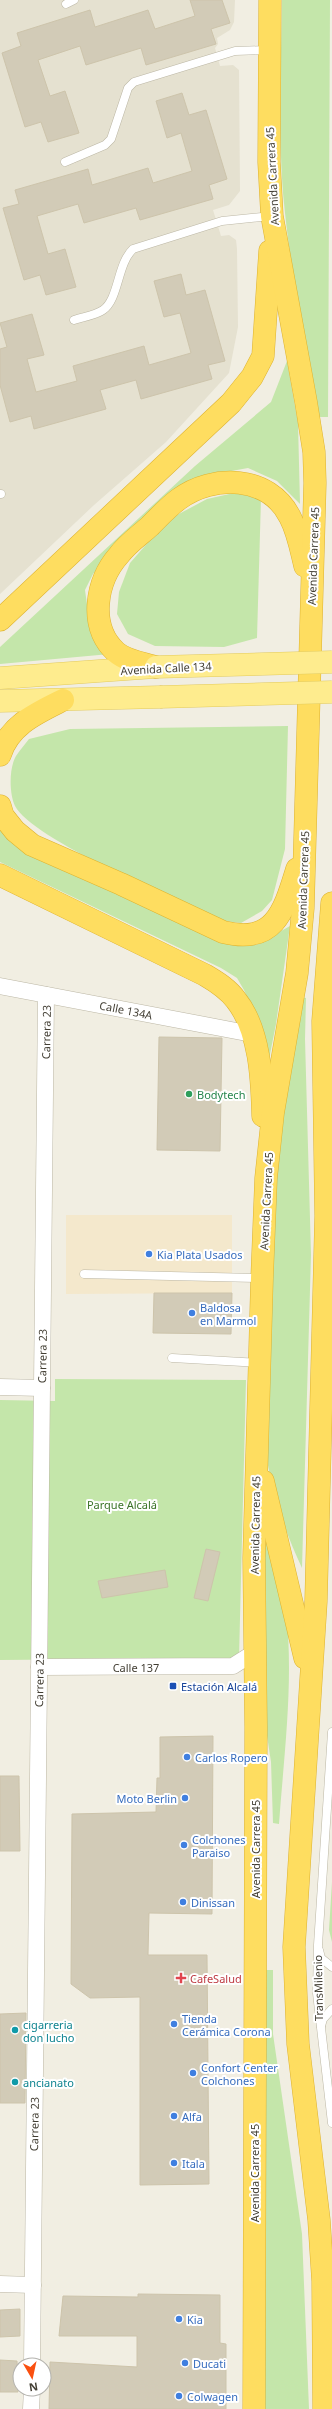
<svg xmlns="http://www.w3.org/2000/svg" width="332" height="2409" viewBox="0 0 332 2409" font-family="'Noto Sans',sans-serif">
  <rect width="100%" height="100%" fill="#f1eee2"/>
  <path fill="#e5e1d0" d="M0,0H235L234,22L230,30L217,38L218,44L215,48L220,66L233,65L239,70L240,191L229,205L213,210L221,236L229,235L236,240L237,249L238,327L229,373L166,442L94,505L0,594Z"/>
  <path fill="#f4e8cc" d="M66,1215H232V1293L66,1294Z"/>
  <g fill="#c4e6aa">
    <path d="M282,0H330L328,417H317C304,343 290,269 283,193C278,129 281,64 282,0Z"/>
    <path d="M287,361L298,423L300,504L277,481L248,468L215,474L130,534L93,574L85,590L90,626L110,654L0,664V647L195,466L271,402Z"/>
    <path d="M234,493L261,498L257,638L224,647L155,646L128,634L117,614L119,592L130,563L151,539L177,515L207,499Z"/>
    <path d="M288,726L285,849L272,900L262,911L241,923L216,920C178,901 31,838 15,806C9,793 9,768 16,756C20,750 25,744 29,739L70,729Z"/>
    <path d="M0,827L237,944L256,945L290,926L276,1024L268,1064L258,1021L244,990L237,978L221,968L0,862Z"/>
    <path d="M301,997L306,998L305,1039L311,1255L302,1568C285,1532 273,1495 266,1455L274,1190L286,1091Z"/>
    <path d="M55,1379L246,1380L239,1658L0,1660V1400L55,1401Z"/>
    <path d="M263,1531C271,1557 283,1584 286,1611C294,1681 284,1754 279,1824L273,1823L271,1762L266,1729Z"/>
    <path d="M332,1882V1942L329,1930Z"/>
    <path d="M264,1970H273V2034L302,2234L309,2409H264Z"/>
  </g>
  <g fill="#d2cbb7" stroke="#cdc4ab">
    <path d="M190,0H222L230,23L211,29L216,44L146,65L141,48L86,65L80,46L38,60L50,96L65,91L79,133L48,142L41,122L25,127L2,53L21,46L17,33L90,10L95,27L148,10L155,29L195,16Z"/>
    <path d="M182,93L189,115L206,110L227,179L209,185L213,199L140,220L136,208L84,223L78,204L37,216L48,254L65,249L76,287L46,295L40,275L24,280L3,208L19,204L15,190L88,169L92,185L148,168L153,183L192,171L181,133L167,138L156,101Z"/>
    <path d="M181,274L186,295L205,290L225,361L208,365L212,379L141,399L136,380L100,390L106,409L34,429L31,416L10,422L0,385V349L7,347L0,323L32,314L44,355L27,359L36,392L77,381L73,366L144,346L149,365L191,353L180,313L164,317L154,281Z"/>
    <path d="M159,1037L222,1038L220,1151L157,1150Z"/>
    <path d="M154,1293H232L231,1334L153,1333Z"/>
    <path d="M206,1549L220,1552L208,1601L194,1598Z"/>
    <path d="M165,1570L168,1587L102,1598L98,1581Z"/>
    <path d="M213,1736L212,1914L149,1913L148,1955H207L209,2184L140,2185V1997L90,1998L71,1984L72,1814L156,1812L157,1778H160V1737Z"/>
    <path d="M0,1776H19L20,1851H0Z"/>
    <path d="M26,2013L25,2103H0V2014Z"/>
    <path d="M138,2294L220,2295V2343L226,2344V2409H49L50,2362L137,2367V2336H59L63,2296L138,2297Z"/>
    <path d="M20,2309V2336L0,2337V2310Z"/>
    <path d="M0,2360L17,2361L18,2392H0Z"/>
  </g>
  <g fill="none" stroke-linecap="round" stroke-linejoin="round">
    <defs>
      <g id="lane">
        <path d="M66,4L74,0"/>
        <path d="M65,162L105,145L111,139L128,88L134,82L235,51L268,50"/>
        <path d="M74,320C83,317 96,315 103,310C119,299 117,264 133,249L222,221L272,216"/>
        <path d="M0,494H1"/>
        <path d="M84,1274L261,1278"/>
        <path d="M172,1358L259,1363"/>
        <path d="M332,1732L318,1945L317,1993L332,2123"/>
        <path d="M319,1950L321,1958L332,1967"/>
        <path d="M321,2026L323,2019L332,2009"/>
      </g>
      <g id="street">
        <path d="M0,986L252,1034"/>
        <path d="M0,1387L42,1388"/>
        <path d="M39,1667L233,1666L255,1652"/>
        <path d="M0,2284L33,2285"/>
        <path d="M32,2365L46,995"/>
        <path d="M31,2409L32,2389"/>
      </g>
      <g id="primary">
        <path d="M0,678L155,667"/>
        <path d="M0,701L160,697"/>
      </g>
      <g id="highway">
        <path d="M0,620L231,403L252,377L263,356L270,251"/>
        <path d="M156,667C143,663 126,661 116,652C88,626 96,581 119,555C127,544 140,535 150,526C159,517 168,507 179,499C213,474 269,475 290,517C298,532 301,550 305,566"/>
        <path d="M0,755C9,725 37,713 63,700"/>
        <path d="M0,806L3,816L15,831L32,845L121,884L223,932C275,945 284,911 297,869"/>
        <path d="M0,875L205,975C217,982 228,989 236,1000C260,1030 262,1079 263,1116"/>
        <path d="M263,1481L305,1658"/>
        <path d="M254,2409L256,1727L254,1558L262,1278L266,1178L273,1113L297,973L303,908L315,483L314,452L306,402L272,216L269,162L270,0"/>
        <path d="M324,2409L323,2281L319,2220L298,2044L294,1947L316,1601L326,1216L323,1021L332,903"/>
      </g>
    </defs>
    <use href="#lane" stroke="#bcb7a5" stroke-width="9"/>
    <use href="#street" stroke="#bcb7a5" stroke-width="17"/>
    <use href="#primary" stroke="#e3cb5e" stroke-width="23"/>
    <use href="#highway" stroke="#ddb230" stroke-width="23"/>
    <use href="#lane" stroke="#fff" stroke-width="8"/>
    <use href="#street" stroke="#fff" stroke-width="16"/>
    <use href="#primary" stroke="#feec8e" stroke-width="22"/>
    <use href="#highway" stroke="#fedd60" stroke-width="22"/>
    <defs>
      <g id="primary-bridge">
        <path d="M156,667L332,662"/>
        <path d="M160,697L332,692"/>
      </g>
    </defs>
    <use href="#primary-bridge" stroke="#e3cb5e" stroke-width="23" stroke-linecap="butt"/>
    <use href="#primary-bridge" stroke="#feec8e" stroke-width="22"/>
  </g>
  <circle fill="#2e9e5b" stroke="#fff" stroke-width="1.5" cx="189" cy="1094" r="4"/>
  <g fill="#3f7fe0" stroke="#fff" stroke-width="1.5">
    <circle cx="149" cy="1254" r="4"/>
    <circle cx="192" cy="1313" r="4"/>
    <circle cx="187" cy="1757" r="4"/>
    <circle cx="185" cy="1798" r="4"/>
    <circle cx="184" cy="1845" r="4"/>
    <circle cx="183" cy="1902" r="4"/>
    <circle cx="174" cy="2024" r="4"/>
    <circle cx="193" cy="2073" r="4"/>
    <circle cx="174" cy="2116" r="4"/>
    <circle cx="174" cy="2163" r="4"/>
    <circle cx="179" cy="2319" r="4"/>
    <circle cx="185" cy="2363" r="4"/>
    <circle cx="179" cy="2396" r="4"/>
  </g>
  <rect fill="#1a4fb4" stroke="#fff" stroke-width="1.5" x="169" y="1682" width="8" height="8" rx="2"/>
  <path fill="#e0444e" stroke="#fff" stroke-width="1.5" d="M179 1972h4v4h4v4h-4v4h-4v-4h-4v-4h4z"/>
  <g fill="#0f9aa8" stroke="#fff" stroke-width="1.5">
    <circle cx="15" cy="2030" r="4"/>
    <circle cx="15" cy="2082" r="4"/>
  </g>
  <g text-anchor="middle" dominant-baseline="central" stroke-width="4" stroke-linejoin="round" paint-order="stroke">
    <g font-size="11" fill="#423e33" stroke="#fff">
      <text transform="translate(272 176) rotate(-93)">Avenida Carrera 45</text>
      <text transform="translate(313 556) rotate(-88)">Avenida Carrera 45</text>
      <text transform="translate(166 668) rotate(-3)">Avenida Calle 134</text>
      <text transform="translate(303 880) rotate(-88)">Avenida Carrera 45</text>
      <text transform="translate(126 1010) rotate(11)">Calle 134A</text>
      <text transform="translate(46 1032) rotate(-89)">Carrera 23</text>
      <text transform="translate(266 1201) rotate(-87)">Avenida Carrera 45</text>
      <text transform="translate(42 1356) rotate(-89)">Carrera 23</text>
      <text transform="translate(255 1525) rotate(-89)">Avenida Carrera 45</text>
      <text x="136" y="1667">Calle 137</text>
      <text transform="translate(39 1680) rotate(-89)">Carrera 23</text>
      <text transform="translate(255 1849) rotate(-90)">Avenida Carrera 45</text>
      <text transform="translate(318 1988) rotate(-91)">TransMilenio</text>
      <text transform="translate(34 2124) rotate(-89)">Carrera 23</text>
      <text transform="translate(254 2173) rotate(-90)">Avenida Carrera 45</text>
    </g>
    <g font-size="11" fill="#27864d" stroke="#fff" text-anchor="start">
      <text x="197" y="1094">Bodytech</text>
    </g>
    <g font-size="11" fill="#366cbe" stroke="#fff" text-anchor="start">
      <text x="157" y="1254">Kia Plata Usados</text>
      <text x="200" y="1307">Baldosa<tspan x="200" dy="13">en Marmol</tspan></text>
      <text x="195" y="1757">Carlos Ropero</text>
      <text x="177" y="1798" text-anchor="end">Moto Berlin</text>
      <text x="192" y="1839">Colchones<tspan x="192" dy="13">Paraiso</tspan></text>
      <text x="191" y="1902">Dinissan</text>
      <text x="182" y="2018">Tienda<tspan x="182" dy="13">Cerámica Corona</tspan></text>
      <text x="201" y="2067">Confort Center<tspan x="201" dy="13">Colchones</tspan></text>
      <text x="182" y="2116">Alfa</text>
      <text x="182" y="2163">Itala</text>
      <text x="187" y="2319">Kia</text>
      <text x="193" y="2363">Ducati</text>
      <text x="187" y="2396">Colwagen</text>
    </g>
    <g font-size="11" fill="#3a7327" stroke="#fff">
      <text x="122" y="1504">Parque Alcalá</text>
    </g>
    <g font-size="11" fill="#164399" stroke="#fff" text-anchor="start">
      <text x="181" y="1686">Estación Alcalá</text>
    </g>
    <g font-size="11" fill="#be3a42" stroke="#fff" text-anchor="start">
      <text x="190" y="1978">CafeSalud</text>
    </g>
    <g font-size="11" fill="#0d838f" stroke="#fff" text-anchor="start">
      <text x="23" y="2024">cigarreria<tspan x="23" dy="13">don lucho</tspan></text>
      <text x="23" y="2082">ancianato</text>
    </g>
  </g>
  <g transform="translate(32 2377) rotate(171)"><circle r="19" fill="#ffffff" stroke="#b3b2ad"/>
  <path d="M0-3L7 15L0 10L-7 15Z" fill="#fa5010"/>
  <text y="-6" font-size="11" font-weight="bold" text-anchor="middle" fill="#423e33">N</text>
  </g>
</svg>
